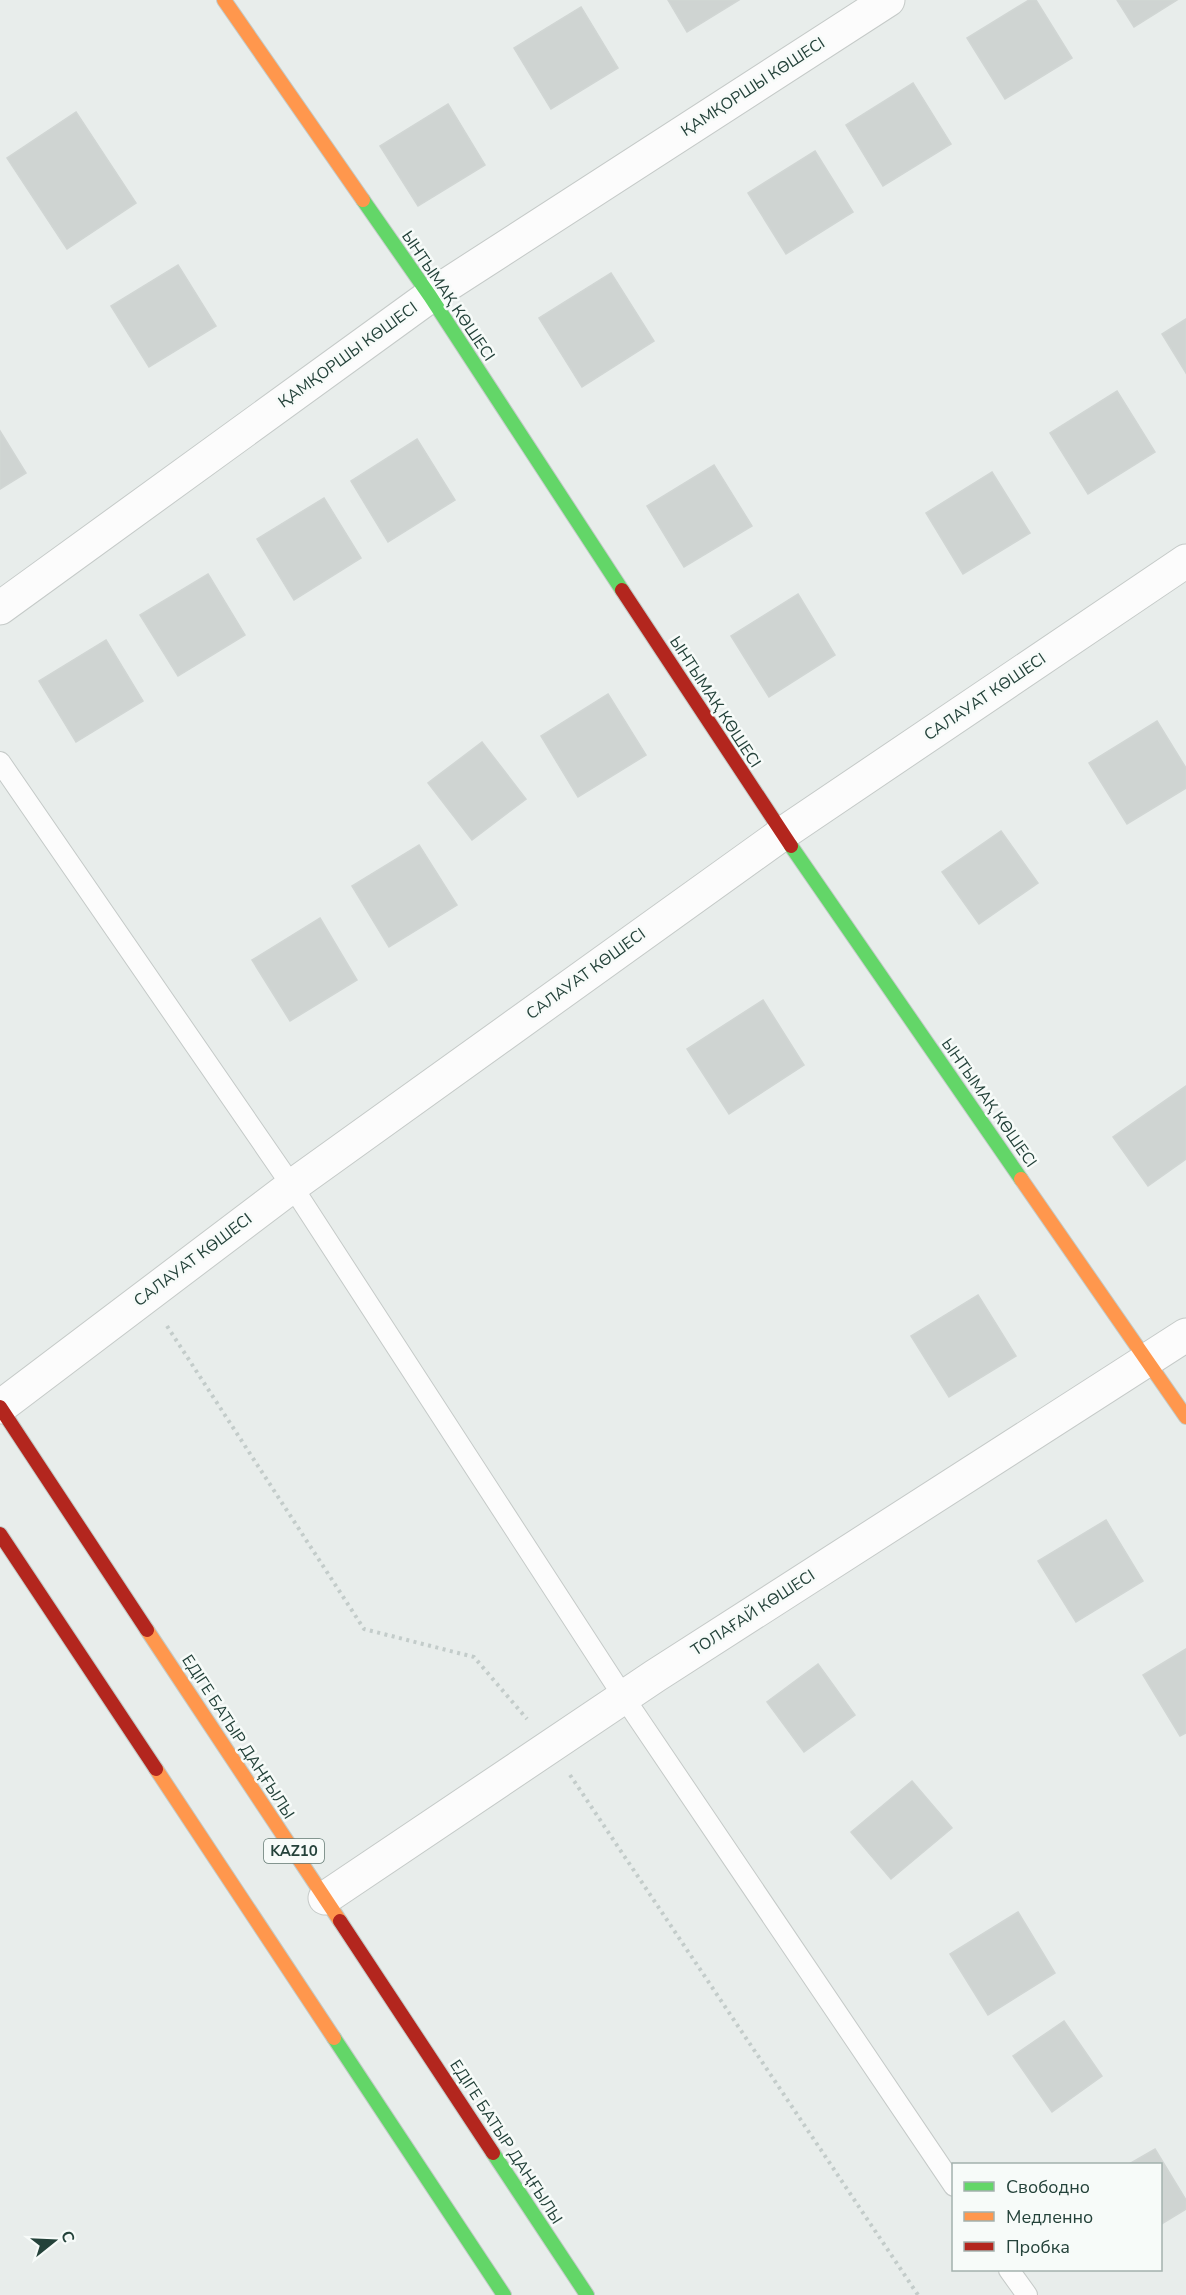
<svg xmlns="http://www.w3.org/2000/svg" width="1186" height="2295" viewBox="0 0 1186 2295" font-family="'Nunito Sans',sans-serif">
  <rect width="100%" height="100%" fill="#e8edeb"/>
  <g fill="#cfd4d2" stroke="#d1d6d4" stroke-width="1.5">
    <path d="M668,0H739L687,32Z"/>
    <path d="M1029,0H1036L1072,58L1005,99L967,38Z"/>
    <path d="M1117,0H1177L1134,27Z"/>
    <path d="M581,7L618,68L551,109L514,48Z"/>
    <path d="M913,83L951,144L883,186L846,125Z"/>
    <path d="M448,104L485,165L418,206L380,146Z"/>
    <path d="M76,112L136,203L67,249L7,158Z"/>
    <path d="M815,151L853,212L786,254L748,193Z"/>
    <path d="M178,265L216,326L149,367L111,306Z"/>
    <path d="M611,273L654,341L582,387L539,318Z"/>
    <path d="M1186,319V373L1162,334Z"/>
    <path d="M1117,391L1155,452L1088,494L1050,433Z"/>
    <path d="M0,431L26,473L0,489Z"/>
    <path d="M417,439L455,500L388,542L351,481Z"/>
    <path d="M714,465L752,526L684,567L647,506Z"/>
    <path d="M992,472L1030,533L963,574L926,513Z"/>
    <path d="M324,498L361,558L294,600L257,539Z"/>
    <path d="M208,574L245,635L178,676L140,615Z"/>
    <path d="M798,594L835,655L769,697L731,636Z"/>
    <path d="M106,640L143,701L76,742L39,681Z"/>
    <path d="M608,694L646,755L578,797L541,736Z"/>
    <path d="M1157,721L1186,768V788L1127,824L1089,763Z"/>
    <path d="M482,742L526,799L472,840L428,783Z"/>
    <path d="M1001,831L1038,883L979,924L942,872Z"/>
    <path d="M419,845L457,905L389,947L352,886Z"/>
    <path d="M320,918L357,980L290,1021L252,960Z"/>
    <path d="M763,1000L804,1065L729,1114L687,1049Z"/>
    <path d="M1186,1086V1159L1148,1186L1113,1137Z"/>
    <path d="M978,1295L1016,1356L949,1397L911,1336Z"/>
    <path d="M1106,1520L1143,1581L1076,1622L1038,1561Z"/>
    <path d="M1186,1649V1733L1180,1736L1143,1675Z"/>
    <path d="M818,1664L855,1715L804,1752L767,1702Z"/>
    <path d="M912,1781L952,1828L891,1879L851,1832Z"/>
    <path d="M1018,1912L1055,1973L988,2015L950,1954Z"/>
    <path d="M1064,2021L1102,2076L1052,2112L1013,2056Z"/>
    <path d="M1155,2149L1186,2200V2209L1160,2225V2164H1129Z"/>
  </g>
  <g fill="none" stroke-linecap="round" stroke-linejoin="round">
    <defs>
      <g id="lane">
        <path d="M0,762L292,1186L623,1696L954,2186"/>
        <path d="M1009,2270L1027,2295"/>
      </g>
      <g id="street">
        <path d="M0,608L430,296L888,0"/>
        <path d="M0,1407L292,1186L782,834L1186,561"/>
        <path d="M325,1898L655,1676L1186,1335"/>
      </g>
      <g id="fast">
        <path d="M363,200L430,296L622,590"/>
        <path d="M791,846L1021,1179"/>
        <path d="M334,2038L504,2295"/>
        <path d="M493,2153L587,2295"/>
      </g>
      <g id="slow">
        <path d="M224,0L363,200"/>
        <path d="M1021,1179L1186,1417"/>
        <path d="M147,1630L340,1921"/>
        <path d="M156,1769L334,2038"/>
      </g>
      <g id="jam">
        <path d="M622,590L791,846"/>
        <path d="M0,1407L147,1630"/>
        <path d="M0,1534L156,1769"/>
        <path d="M340,1921L493,2153"/>
      </g>
    </defs>
    <use href="#lane" stroke="#c5cac8" stroke-width="22"/>
    <use href="#street" stroke="#c5cac8" stroke-width="35"/>
    <use href="#fast" stroke="#c3cbc8" stroke-width="16"/>
    <use href="#slow" stroke="#c3cbc8" stroke-width="16"/>
    <use href="#jam" stroke="#c3cbc8" stroke-width="16"/>
    <g stroke="#c3ccca" stroke-width="4" stroke-dasharray="3 4.5" stroke-linecap="butt">
      <path d="M167,1326L364,1629L474,1657L527,1719"/>
      <path d="M570,1775L918,2295"/>
    </g>
    <use href="#lane" stroke="#fcfcfc" stroke-width="20"/>
    <use href="#street" stroke="#fcfcfc" stroke-width="33"/>
    <use href="#fast" stroke="#63d668" stroke-width="14"/>
    <use href="#slow" stroke="#ff974d" stroke-width="14"/>
    <use href="#jam" stroke="#b3261e" stroke-width="14"/>
  </g>
  <g text-anchor="middle" dominant-baseline="central" stroke-width="5" stroke-linejoin="round" paint-order="stroke">
    <rect fill="#f7fbf9" stroke="#637a73" stroke-width="1.5" x="264" y="1839" width="60" height="24" rx="4.5"/>
    <g font-size="15" font-weight="bold" fill="#24423a">
      <text x="294" y="1851">KAZ10</text>
    </g>
    <g font-size="16" fill="#24423a" stroke="#f7fbf9">
      <text transform="translate(753 87) rotate(-33)">ҚАМҚОРШЫ КӨШЕСІ</text>
      <text transform="translate(448 296) rotate(56)">ЫНТЫМАҚ КӨШЕСІ</text>
      <text transform="translate(348 355) rotate(-36)">ҚАМҚОРШЫ КӨШЕСІ</text>
      <text transform="translate(985 697) rotate(-34)">САЛАУАТ КӨШЕСІ</text>
      <text transform="translate(715 702) rotate(57)">ЫНТЫМАҚ КӨШЕСІ</text>
      <text transform="translate(586 974) rotate(-36)">САЛАУАТ КӨШЕСІ</text>
      <text transform="translate(989 1103) rotate(55)">ЫНТЫМАҚ КӨШЕСІ</text>
      <text transform="translate(193 1260) rotate(-37)">САЛАУАТ КӨШЕСІ</text>
      <text transform="translate(753 1613) rotate(-33)">ТОЛАҒАЙ КӨШЕСІ</text>
      <text transform="translate(238 1737) rotate(57)">ЕДІГЕ БАТЫР ДАҢҒЫЛЫ</text>
      <text transform="translate(506 2142) rotate(57)">ЕДІГЕ БАТЫР ДАҢҒЫЛЫ</text>
    </g>
  </g>
  <rect x="952" y="2163" width="210" height="108" fill="#f7fbf9" stroke="#a3b1ad" stroke-width="1.5"/>
  <rect x="964" y="2182" width="30" height="9" fill="#63d668" stroke="#a3b1ad" stroke-width="1.5"/>
  <text x="1006" y="2193" font-size="18" fill="#24423a">Свободно</text>
  <rect x="964" y="2212" width="30" height="9" fill="#ff974d" stroke="#a3b1ad" stroke-width="1.5"/>
  <text x="1006" y="2223" font-size="18" fill="#24423a">Медленно</text>
  <rect x="964" y="2242" width="30" height="9" fill="#b3261e" stroke="#a3b1ad" stroke-width="1.5"/>
  <text x="1006" y="2253" font-size="18" fill="#24423a">Пробка</text>
  <g transform="translate(54 2241) rotate(72)" stroke="#f7fbf9" stroke-width="4.5" paint-order="stroke">
  <path d="M0-4.5L10 22L0 15L-10 22Z" fill="#24423a"/>
  <text y="-9" font-size="16" font-weight="bold" text-anchor="middle" fill="#24423a">С</text>
  </g>
</svg>
